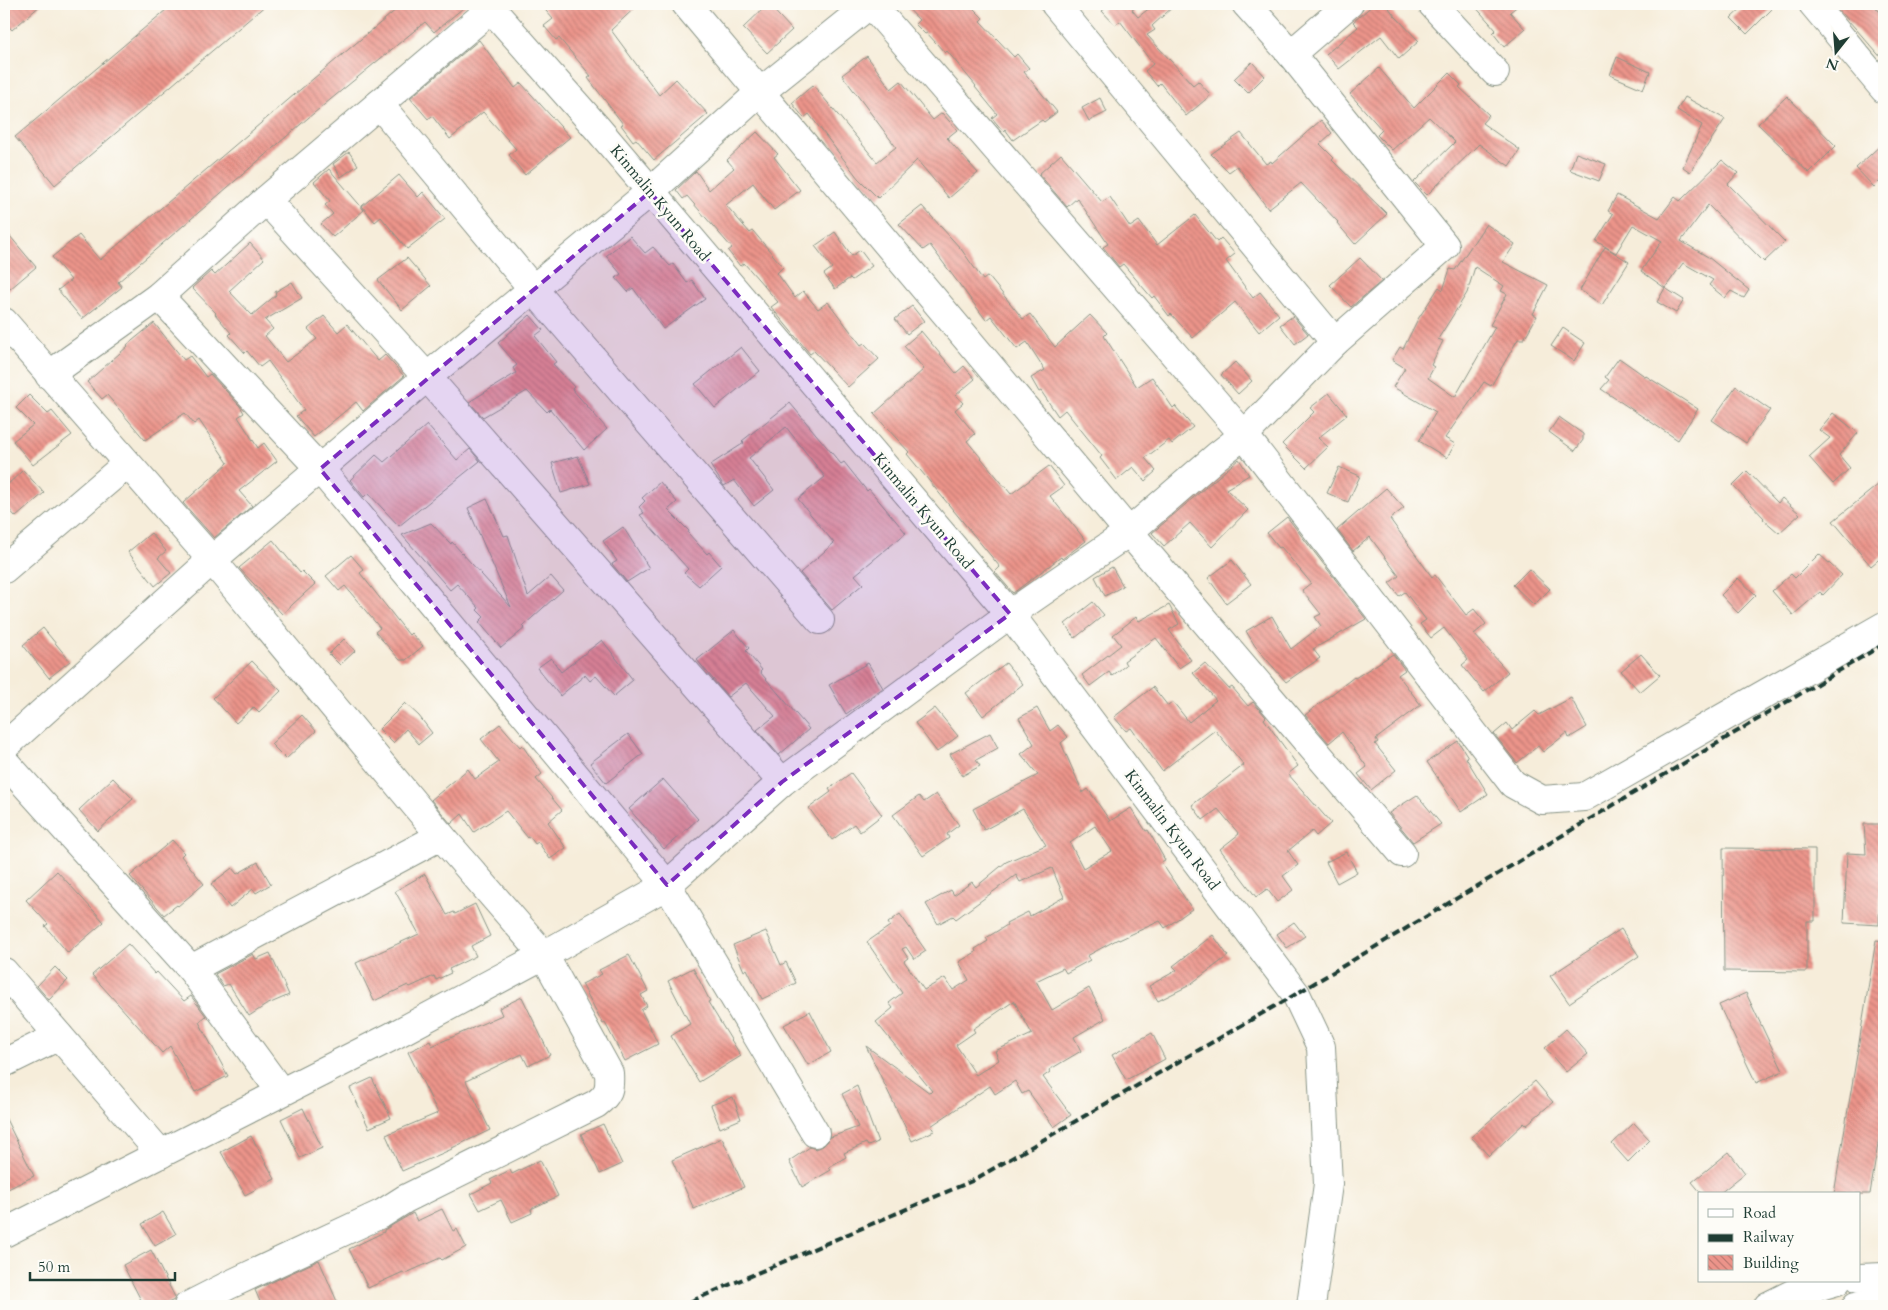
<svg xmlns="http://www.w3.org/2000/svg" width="1888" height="1310" viewBox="0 0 1888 1310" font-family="Cardo,serif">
  <defs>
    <pattern id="building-back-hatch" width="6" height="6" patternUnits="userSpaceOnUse" patternTransform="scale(1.25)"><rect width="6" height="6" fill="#ec948a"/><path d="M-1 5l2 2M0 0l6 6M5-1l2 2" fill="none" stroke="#bf7a72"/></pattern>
  </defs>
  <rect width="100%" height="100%" fill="#fdfcf7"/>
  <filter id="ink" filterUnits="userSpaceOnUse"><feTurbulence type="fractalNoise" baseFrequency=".02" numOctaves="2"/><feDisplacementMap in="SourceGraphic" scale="10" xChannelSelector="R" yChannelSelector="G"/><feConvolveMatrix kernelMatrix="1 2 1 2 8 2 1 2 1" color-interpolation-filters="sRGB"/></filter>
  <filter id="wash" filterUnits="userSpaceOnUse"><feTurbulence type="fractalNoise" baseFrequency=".0096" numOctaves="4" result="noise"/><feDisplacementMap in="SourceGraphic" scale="20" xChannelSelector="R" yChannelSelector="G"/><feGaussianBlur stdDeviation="1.12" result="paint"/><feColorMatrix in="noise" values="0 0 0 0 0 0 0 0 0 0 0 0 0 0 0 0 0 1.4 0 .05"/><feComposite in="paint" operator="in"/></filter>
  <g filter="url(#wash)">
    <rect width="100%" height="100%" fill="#f6edda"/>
    <g id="blocks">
      <g fill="url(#building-back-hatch)" fill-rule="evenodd">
        <path d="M4,4H42L12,30L4,21Z"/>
        <path d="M173,4H267L55,185L15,137Z"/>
        <path d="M403,4H468L434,32L425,22L308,118L118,282L122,287L82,319L58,290L71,280L52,257L79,235L100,260L301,89Z"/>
        <path d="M540,4H639L611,30L659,95L676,79L708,114L654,160L636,139L633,141L621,125L623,124L588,78L591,76L559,38L556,40L544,26L553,19Z"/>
        <path d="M768,4L792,30L767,53L743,28Z"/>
        <path d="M904,4H969L983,18L980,21L1014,57L1017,54L1029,68L1024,72L1057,112L1044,122L1042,120L1013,140L1005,129L1003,131L992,118L997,114L975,87L976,86L947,51L945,53L927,33L925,34L915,24L919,20Z"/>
        <path d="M1106,4H1140L1132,10L1138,17L1155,4H1176L1152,26L1155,30L1147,35L1193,85L1198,81L1211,95L1186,116L1160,83L1157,86L1145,71L1153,64L1120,21L1115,25L1102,11L1108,6Z"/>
        <path d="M1374,4H1386L1395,16L1419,41L1399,59L1381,36L1339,69L1326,54L1358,27L1353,22Z"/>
        <path d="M1473,4H1520L1510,12L1525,29L1504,47L1493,33L1496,30Z"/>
        <path d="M1746,4H1777L1747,34L1731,18Z"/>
        <path d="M1834,4H1873L1884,17V61Z"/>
        <path d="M479,40L515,88L521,83L570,137L525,175L509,155L516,149L483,112L450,139L432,116L428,119L410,98Z"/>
        <path d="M867,56L891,89L901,81L933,120L942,113L957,130L947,138L978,173L949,198L917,160L878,198L858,178L809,114L804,118L792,103L813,85L877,162L896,147L842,75Z"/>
        <path d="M1617,57L1650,72L1643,89L1610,75Z"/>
        <path d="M1252,62L1265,76L1248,93L1234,79Z"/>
        <path d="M1379,68L1414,108L1449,73L1461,85L1459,87L1489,115L1482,123L1520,150L1509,166L1479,144L1427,195L1414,182L1455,142L1429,117L1392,150L1377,135L1382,130L1350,94Z"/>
        <path d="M1787,96L1836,146L1809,173L1758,124Z"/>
        <path d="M1685,97L1725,119L1690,172L1683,167L1702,125L1677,110Z"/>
        <path d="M1100,98L1107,112L1089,121L1082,108Z"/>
        <path d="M1321,120L1332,133L1320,144L1334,158L1332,160L1387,214L1355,244L1337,223L1338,222L1301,183L1268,209L1237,166L1229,172L1211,154L1241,133L1266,164L1271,161L1272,163Z"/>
        <path d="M757,132L778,154L774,157L800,190L774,210L753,183L726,205L750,233L753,231L783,267L777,273L795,298L803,291L818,309L828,302L861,345L864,343L879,359L848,387L814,351L810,354L771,307L778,302L744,263L740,266L728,251L732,248L687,196L683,199L676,190L696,171L709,190L734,168L727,160Z"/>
        <path d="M1884,142V177L1874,187L1856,168Z"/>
        <path d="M349,152L358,165L341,177L333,164Z"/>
        <path d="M1576,153L1606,164L1599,181L1570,170Z"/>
        <path d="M1061,154L1102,202L1110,197L1130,227L1139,221L1157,245L1195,215L1217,242L1221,238L1235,254L1226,261L1253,298L1260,292L1279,315L1259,332L1235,302L1193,338L1171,314L1169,316L1154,296L1152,298L1123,264L1119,267L1114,261L1103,247L1108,244L1077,198L1067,207L1039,174Z"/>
        <path d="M1722,160L1738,173L1728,184L1785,242L1764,262L1708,205L1681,241L1708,257L1749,290L1744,298L1731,291L1725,298L1709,285L1713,280L1683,263L1665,288L1641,271L1662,241L1633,225L1616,253L1596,241L1613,214L1608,211L1617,195L1659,218L1675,197L1680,201Z"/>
        <path d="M329,169L364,210L333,237L321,224L333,214L325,205L330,201L314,182Z"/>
        <path d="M399,175L418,197L423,192L445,219L407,249L381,217L375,222L362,206Z"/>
        <path d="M922,206L961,249L983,280L988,276L1023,319L1030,314L1055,347L1090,315L1107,333L1104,336L1137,387L1152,377L1173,408L1175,406L1193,427L1172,444L1169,440L1145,458L1156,471L1145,481L1133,467L1117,480L1100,458L1102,456L1065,410L1058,416L1041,391L1039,392L1031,378L1045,370L1027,342L1017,349L991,316L986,320L930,245L923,250L899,224Z"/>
        <path d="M1486,224L1515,244L1503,262L1548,285L1533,314L1537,316L1524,339H1518L1491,386L1484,382L1445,438L1455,444L1447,458L1419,441L1436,412L1393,387L1405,368L1392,360L1400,347L1403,349L1418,319L1439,287L1443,290L1450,269L1455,270ZM1475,267L1504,286L1501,291L1507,294L1490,325L1495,327L1455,397L1428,378L1434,367L1431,365L1443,341L1438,339L1467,293Z"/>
        <path d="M4,229L36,267L4,294Z"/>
        <path d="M835,232L852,256L860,250L872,266L852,280L850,278L835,289L824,274L832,268L815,246Z"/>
        <path d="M630,236L645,253L653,247L670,266L673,264L687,283L692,280L705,299L663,329L633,288L628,292L616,278L621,274L606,256Z"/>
        <path d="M250,243L264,259L229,291L252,315L276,295L275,292L292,282L302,298L265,320L273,329L265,336L286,362L317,339L308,329L324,316L338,332L347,324L378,361L385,355L404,376L363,411L356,402L314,437L296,416L304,410L268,361L260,367L247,351L245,353L229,335L231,333L215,314L216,313L192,288L211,271L215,275Z"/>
        <path d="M1605,247L1629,262L1602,305L1580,290Z"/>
        <path d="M407,258L431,286L402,310L378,280Z"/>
        <path d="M1360,258L1382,281L1351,307L1330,285Z"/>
        <path d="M1665,288L1684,300L1676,313L1657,302Z"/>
        <path d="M912,306L924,321L907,334L895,319Z"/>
        <path d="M530,315L543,330L535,336L556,362L553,364L574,387L572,389L607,429L584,450L550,409L547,412L527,391L483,417L469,402L516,373L513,368L517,365L498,343Z"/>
        <path d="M1293,316L1308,334L1295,344L1280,325Z"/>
        <path d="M154,323L184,360L190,356L206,377L210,374L240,406L244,413L238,417L258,448L264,443L277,461L239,491L252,506L214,538L183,503L228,463L199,420L194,424L185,413L145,440L107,395L102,399L87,382L128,346L127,345Z"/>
        <path d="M1563,328L1585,343L1574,361L1551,346Z"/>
        <path d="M921,331L956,373L964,366L975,379L956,395L963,403L955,410L975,434L967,441L1011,494L1049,466L1064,486L1050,496L1086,541L1062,559L1061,557L1013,593L995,572L1000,567L907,454L909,452L874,414L924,369L904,346Z"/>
        <path d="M741,347L760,371L715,408L695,384Z"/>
        <path d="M1619,358L1646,377V376L1698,409L1678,440L1601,389L1609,380L1605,377Z"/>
        <path d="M1235,362L1252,381L1238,394L1221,375Z"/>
        <path d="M1736,386L1770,410L1746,443L1712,420Z"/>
        <path d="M1329,393L1347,415L1318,438L1328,447L1306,468L1282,444L1314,412L1310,408Z"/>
        <path d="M29,395L48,414L52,411L72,435L33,465L13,441L33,425L16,408Z"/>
        <path d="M790,403L841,464L844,462L867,491L869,489L906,533L855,575L863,584L832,610L800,573L834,543L798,499L825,477L786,427L749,458L774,490L754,506L734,480L724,486L710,465L744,443L742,441Z"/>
        <path d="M1833,413L1858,433L1839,455L1850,468L1833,484L1809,457L1830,438L1819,430Z"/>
        <path d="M1559,417L1583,434V440L1575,451L1549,432Z"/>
        <path d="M427,425L457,460L470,449L480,461L399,526L368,493L364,497L350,480L376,455L384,462Z"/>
        <path d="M578,456L590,484L561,493L552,463Z"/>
        <path d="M1239,459L1249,475L1226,489L1248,510L1212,547L1190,523L1164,546L1152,533Z"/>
        <path d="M1339,467L1360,476L1348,502L1327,493Z"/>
        <path d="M23,470L44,493L16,517L4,504V488Z"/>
        <path d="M1747,471L1778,503L1782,498L1800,514L1779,533L1763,519L1764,518L1733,485Z"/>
        <path d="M1884,480V555L1871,566L1833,521Z"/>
        <path d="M660,482L677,502L668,510L689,531L688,533L707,554L709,552L721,566L699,586L684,573L688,569L640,515L644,513L639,507L645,501L642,498Z"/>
        <path d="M1386,488L1404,508L1390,519L1432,577L1435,575L1466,615L1474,609L1486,624L1474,634L1508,672L1484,692L1462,665L1468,660L1444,628L1431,638L1420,624L1426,620L1405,592L1399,596L1389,583L1399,576L1370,537L1353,551L1337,530Z"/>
        <path d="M487,499L504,536L508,535L528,596L551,576L563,590L523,626L525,628L501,648L479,622L484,617L477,610L479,608L457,584L450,590L402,535L431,523L451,544L452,542L511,607L468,508Z"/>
        <path d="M1287,517L1366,619L1313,649L1320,658L1286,682L1255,646L1246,631L1272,616L1291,649L1321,626L1315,617L1321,614L1302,590L1311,583L1281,547L1279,548L1267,533Z"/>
        <path d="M623,527L649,568L627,582L612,564L617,561L603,541Z"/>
        <path d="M151,533L166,551L158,558L171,573L155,586L128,552Z"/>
        <path d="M273,540L300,573L302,571L315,584L282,614L239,568Z"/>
        <path d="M1819,554L1842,575L1823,595L1820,592L1793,615L1772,591L1791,574L1795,578Z"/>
        <path d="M351,555L364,570L360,573L409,635L411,633L423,646L406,660H400L375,632L380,628L345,586L339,591L326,576Z"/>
        <path d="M1232,560L1251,584L1226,603L1208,578Z"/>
        <path d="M1112,567L1123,586L1105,596L1095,577Z"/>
        <path d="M1529,569L1550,589L1534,605L1513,585Z"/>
        <path d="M1738,578L1756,595L1738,613L1721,595Z"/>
        <path d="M1093,602L1104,615L1075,638L1065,624Z"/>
        <path d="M1169,605L1179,624L1169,630L1191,660L1179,668L1156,638L1124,661L1126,665L1112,676L1109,672L1090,686L1082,675L1121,645L1113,635L1136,617L1139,621Z"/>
        <path d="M43,628L70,661L49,678L23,645Z"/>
        <path d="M734,630L749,648L746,651L762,670L760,672L809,729L779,755L757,730L775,716L746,683L728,697L697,660Z"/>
        <path d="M344,639L355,651L340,665L329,654Z"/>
        <path d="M602,640L633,680L614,696L596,676L590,681L585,675L560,696L537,668L551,658L561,672Z"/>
        <path d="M1393,654L1405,670L1398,675L1421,705L1376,739L1378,742L1375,744L1396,770L1371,790L1358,774L1367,767L1342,732L1329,743L1305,715L1354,677L1355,678Z"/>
        <path d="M1641,654L1660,675L1640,692L1621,671Z"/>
        <path d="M252,661L281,691L259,712L254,707L236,723L213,698Z"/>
        <path d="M868,663L883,688L846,714L829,685Z"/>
        <path d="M1006,663L1023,684L983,716L966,693Z"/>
        <path d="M1205,663L1229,689L1232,687L1248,706L1253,702L1266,717L1264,719L1298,766L1288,774L1331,823L1316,836L1312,831L1288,851L1298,865L1283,876L1293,890L1277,902L1267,889L1256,897L1220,849L1239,834L1218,809L1203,820L1192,805L1244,765L1215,730L1162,771L1131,728L1126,731L1114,717L1153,687L1168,706L1173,702L1189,722L1216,700L1193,673Z"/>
        <path d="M1571,698L1587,727L1569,738L1567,733L1543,752L1538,746L1517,763L1494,734L1507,723L1512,730L1535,711L1539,715Z"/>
        <path d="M405,703L419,716L432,733L419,744L406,729L393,743L379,729Z"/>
        <path d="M935,708L958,736L937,752L915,723Z"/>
        <path d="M1037,708L1050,731L1058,725L1068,737L1061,743L1083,793L1088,789L1110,821L1131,808L1146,831L1148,830L1165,860L1161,862L1192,909L1165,928L1160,921L1119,940L1118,939L1087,956L1090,960L1066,973L1063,968L1036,981L1052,1010L1089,988L1105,1019L1074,1037L1081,1051L1049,1070L1050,1072L1043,1077L1071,1115L1054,1127L1028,1091L1022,1094L1015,1081L995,1094L990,1086L931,1126L934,1131L912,1141L866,1046L930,1093L932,1091L876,1022L893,1008L889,1003L902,993L867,942L890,926L888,923L900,914L926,951L914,959L906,947L902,949L908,958L904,961L924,990L945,978L953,990L969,980L959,962L976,952L975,949L988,941L986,938L1007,925L1006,923L1028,912L1030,916L1064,897L1052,868L1020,882L1016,875L956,919L953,916L938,924L926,904L951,890L954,895L972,882L976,887L1006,862L1046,845L1023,809L984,830L973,809L1038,775L1021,754L1034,744L1019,718ZM1095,826L1112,851L1083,868L1070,843ZM1014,1001L1032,1034L995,1051L999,1060L976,1075L956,1045L975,1032L973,1029Z"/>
        <path d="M302,715L316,731L286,759L271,744Z"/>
        <path d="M500,724L520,747L522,745L542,774L536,779L562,810L548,822L566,848L550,859L538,842L535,844L530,837L528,838L506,811L474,832L462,814L451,824L431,800L468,769L475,779L499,762L481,739Z"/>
        <path d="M990,733L998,748L976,760L980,766L962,776L950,754Z"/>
        <path d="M628,734L643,754L606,783L590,763Z"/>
        <path d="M1458,741L1468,757L1466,758L1488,794L1461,812L1427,762Z"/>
        <path d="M851,773L882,815L860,832L854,824L832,840L809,808L831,792L829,789Z"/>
        <path d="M113,778L133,799L98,831L79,810Z"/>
        <path d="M663,779L698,819L664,849L629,809Z"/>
        <path d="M936,794L959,825L947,834L949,838L923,856L893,815L919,796L924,802Z"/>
        <path d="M1417,795L1441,824L1413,842L1389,813Z"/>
        <path d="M1864,824H1884V852H1882L1879,925L1844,923L1847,853L1866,854Z"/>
        <path d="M172,840L184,853L181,856L204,884L178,906L177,905L164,915L130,876Z"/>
        <path d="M1723,848L1815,849V921H1807V972L1724,971Z"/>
        <path d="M1346,852L1357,872L1337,883L1326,862Z"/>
        <path d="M258,862L271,884L256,893L253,889L230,908L211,884L232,868L237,874Z"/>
        <path d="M57,871L104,922L68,953L45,926L48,924L26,900Z"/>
        <path d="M425,874L447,915L454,912L455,914L475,904L490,936L471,946L476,956L449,969L451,973L436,980L434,976L410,987L408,985L374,1001L356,963L419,934L395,891Z"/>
        <path d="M1294,922L1305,936L1287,948L1277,934Z"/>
        <path d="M1621,929L1639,956L1569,1003L1550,976Z"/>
        <path d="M766,931L781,965L786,962L796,983L762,999L747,969L744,971L733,945Z"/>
        <path d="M1213,935L1228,956L1188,986L1158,1001L1149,986L1177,970L1173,966Z"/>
        <path d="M1876,940L1884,941V1107L1870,1194H1834Z"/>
        <path d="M128,944L155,974L157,972L184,1001L191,996L206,1016L199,1022L228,1076L195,1092L170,1046L162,1053L92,975Z"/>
        <path d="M270,953L289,995L266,1005L249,1016L229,984L223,986L215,974L253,954L256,959Z"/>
        <path d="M629,955L648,991L641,995L647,1006L641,1010L658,1044L625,1061L605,1023L603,1024L582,984L602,974L599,970Z"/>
        <path d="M55,967L68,980L49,1000L37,986Z"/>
        <path d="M693,968L710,1001L708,1002L741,1056L699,1082L671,1036L690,1024L668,981Z"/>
        <path d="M1746,993L1783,1071L1756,1083L1719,1005Z"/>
        <path d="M522,997L550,1055L528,1066L522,1054L466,1081L490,1130L452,1148V1149L402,1171L386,1135L438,1113L408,1052L430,1041L432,1046L502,1015L499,1008Z"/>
        <path d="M810,1011L831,1052L808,1065L784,1025Z"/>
        <path d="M1566,1029L1588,1054L1566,1072L1545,1048Z"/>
        <path d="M1152,1033L1165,1059L1126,1080L1112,1055Z"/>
        <path d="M372,1078L391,1118L369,1128L350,1088Z"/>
        <path d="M1535,1081L1553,1102L1526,1125L1524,1123L1489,1156L1471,1137Z"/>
        <path d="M857,1086L878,1142L868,1146L866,1143L844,1153L846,1157L829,1167L831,1170L802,1187L789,1161L810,1147L816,1149L823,1146L828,1141L830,1135L831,1137L858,1127L842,1094Z"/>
        <path d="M733,1097L741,1119L720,1128L711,1105Z"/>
        <path d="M303,1108L322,1148L300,1158L281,1119Z"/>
        <path d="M4,1115L34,1176L4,1191Z"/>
        <path d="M1634,1123L1650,1140L1628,1162L1612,1144Z"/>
        <path d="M603,1124L622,1164L600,1174L581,1134Z"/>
        <path d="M251,1136L275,1179L245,1195L221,1152Z"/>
        <path d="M722,1138L744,1187L694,1209L672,1160Z"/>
        <path d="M1729,1152L1745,1173L1719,1194H1702L1692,1182Z"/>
        <path d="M540,1160L558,1196L531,1209L532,1213L512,1222L501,1200L480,1210L471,1194L492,1183L490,1180L510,1170L512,1174Z"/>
        <path d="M442,1209L453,1231L457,1229L466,1247L442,1260L440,1258L404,1274L403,1272L368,1288L349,1249L384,1232V1230L413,1213L417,1221Z"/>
        <path d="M163,1212L176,1234L155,1246L142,1224Z"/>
        <path d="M151,1250L175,1297L174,1300L162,1306H144L123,1265Z"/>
        <path d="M319,1260L339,1306H262L255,1290Z"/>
      </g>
    </g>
  </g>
  <g filter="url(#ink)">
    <use href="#blocks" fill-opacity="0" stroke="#8a9587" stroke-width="1"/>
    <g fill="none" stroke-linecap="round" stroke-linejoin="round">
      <defs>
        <g id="minor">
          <path d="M487,4L597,128L1010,614L1296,994L1321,1047L1328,1184L1311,1306"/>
          <path d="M686,4L1129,532L1402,853"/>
          <path d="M871,4L1244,435L1513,784L1542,800L1584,797L1884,626"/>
          <path d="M1055,4L1335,342"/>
          <path d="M1432,4L1495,72"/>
          <path d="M1813,4L1884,89"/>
          <path d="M1291,54L1349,4"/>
          <path d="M379,104L533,289L820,620"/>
          <path d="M266,200L427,377L782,782"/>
          <path d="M159,296L320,469L667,885L815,1133"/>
          <path d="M4,322L212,560L441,836L544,955L609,1073C610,1089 609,1094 596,1104L405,1199L383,1213L229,1285L188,1306"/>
          <path d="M49,375L159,296L266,200L491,9"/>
          <path d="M4,569L127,464"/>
          <path d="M4,747L212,560L427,377L650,192L759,93L870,4"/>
          <path d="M4,761L191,969L281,1092"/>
          <path d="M191,969L441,836"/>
          <path d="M4,972L161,1154"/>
          <path d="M4,1063L59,1036"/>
          <path d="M4,1233L389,1038L544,955L667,885L782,782L1010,614L1129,532L1217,456L1244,435L1335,342L1445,246L1291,54L1246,4"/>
        </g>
        <g id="major">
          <path d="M1859,1278L1884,1277"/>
          <path d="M1768,1306L1792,1294L1837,1281"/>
          <path d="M1856,1306L1884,1303"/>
        </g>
      </defs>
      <use href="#minor" stroke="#8a9587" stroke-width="30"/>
      <use href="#major" stroke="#8a9587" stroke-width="30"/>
      <use href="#minor" stroke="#fff" stroke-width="28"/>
      <use href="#major" stroke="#fff" stroke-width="28"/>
      <path stroke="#1f3d34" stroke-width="4" stroke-dasharray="8 4" stroke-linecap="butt" d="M680,1306L972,1181L1296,994L1884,644"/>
    </g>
  </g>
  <path fill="#7b2cbf" fill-opacity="0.2" stroke="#7b2cbf" stroke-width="4" stroke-dasharray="10 6" stroke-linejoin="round" d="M650,192L1010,614L782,782L667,885L320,469Z"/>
  <g text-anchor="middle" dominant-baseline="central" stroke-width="5" stroke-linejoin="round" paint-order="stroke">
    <g font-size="16" fill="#1f3d34" stroke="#fdfcf7">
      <text transform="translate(660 203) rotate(50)">Kinmalin Kyun Road</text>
      <text transform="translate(923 511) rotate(50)">Kinmalin Kyun Road</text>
      <text transform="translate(1172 830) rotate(53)">Kinmalin Kyun Road</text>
    </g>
  </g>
  <rect width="1888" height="1310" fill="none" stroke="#fdfcf7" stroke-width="20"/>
  <rect x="1698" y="1192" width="162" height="90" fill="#fdfcf7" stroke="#a4b0a9"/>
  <rect x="1708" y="1209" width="25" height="8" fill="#ffffff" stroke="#a4b0a9"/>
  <text x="1743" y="1218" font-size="15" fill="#1f3d34">Road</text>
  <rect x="1708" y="1234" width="25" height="8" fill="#1f3d34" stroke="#a4b0a9"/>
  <text x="1743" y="1242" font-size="15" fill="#1f3d34">Railway</text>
  <rect x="1708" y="1255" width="25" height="15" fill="url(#building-back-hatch)" stroke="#a4b0a9"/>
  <text x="1743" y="1268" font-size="15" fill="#1f3d34">Building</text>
  <g transform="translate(1836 52) rotate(197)" stroke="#fdfcf7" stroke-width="4" paint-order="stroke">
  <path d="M0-4L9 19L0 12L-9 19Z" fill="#1f3d34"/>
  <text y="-8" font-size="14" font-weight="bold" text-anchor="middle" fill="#1f3d34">N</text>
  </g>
  <path d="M30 1272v8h145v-8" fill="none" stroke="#1f3d34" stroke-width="2.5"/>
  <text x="38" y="1272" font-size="15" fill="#1f3d34" stroke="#fdfcf7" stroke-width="4" paint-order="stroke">50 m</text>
</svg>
